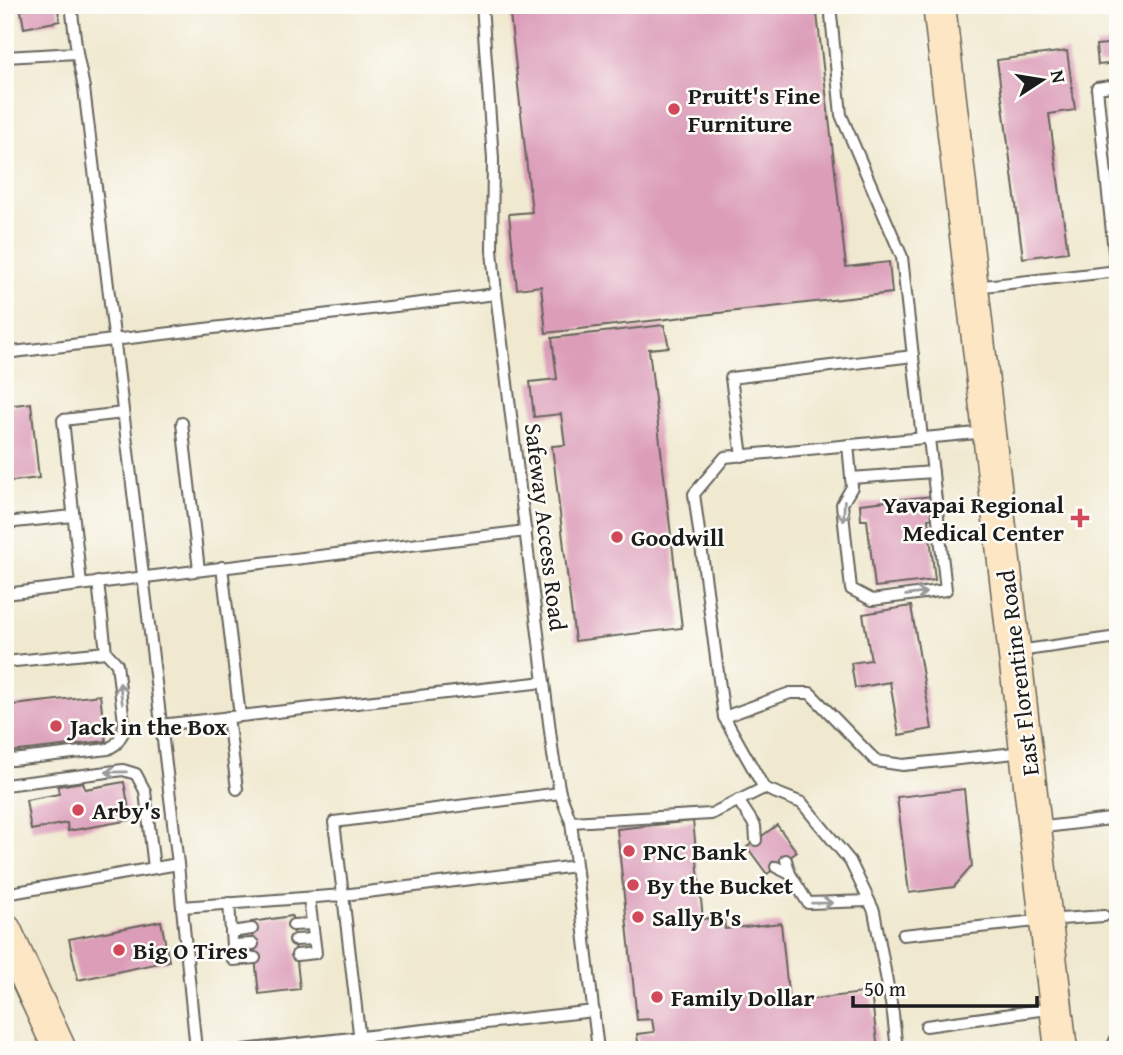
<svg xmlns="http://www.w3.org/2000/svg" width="1123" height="1055" viewBox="0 0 1123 1055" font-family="'Gentium Book Plus',serif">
  <rect width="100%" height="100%" fill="#fdfcf7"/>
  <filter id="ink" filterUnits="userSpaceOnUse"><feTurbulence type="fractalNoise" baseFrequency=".0143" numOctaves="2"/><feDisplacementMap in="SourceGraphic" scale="14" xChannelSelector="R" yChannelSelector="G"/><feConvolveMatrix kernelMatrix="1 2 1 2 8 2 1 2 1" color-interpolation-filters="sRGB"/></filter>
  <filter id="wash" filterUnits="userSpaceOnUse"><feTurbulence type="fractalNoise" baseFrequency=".00686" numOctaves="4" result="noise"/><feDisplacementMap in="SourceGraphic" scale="28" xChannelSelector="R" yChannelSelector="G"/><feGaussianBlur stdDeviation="1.57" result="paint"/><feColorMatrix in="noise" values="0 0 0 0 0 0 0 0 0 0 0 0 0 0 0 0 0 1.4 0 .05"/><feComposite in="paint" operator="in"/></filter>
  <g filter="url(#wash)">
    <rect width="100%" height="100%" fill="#f0e9d0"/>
    <g id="blocks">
      <g fill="#dc9db9">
        <path d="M20,5H57L60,21L24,28Z"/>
        <path d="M509,5H816L846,267L889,262L892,293L546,333L541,286L517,289L509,214L532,212Z"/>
        <path d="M1118,43V63L1098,65L1096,45Z"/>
        <path d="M1067,51L1075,110L1049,114L1068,252L1023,258L997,60Z"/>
        <path d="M664,325L669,347L649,349L682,628L575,641L552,446L565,445L561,414L534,417L530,382L557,379L552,338Z"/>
        <path d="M31,403L39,478L5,482V406Z"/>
        <path d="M932,496L935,518L928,519L935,580L875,587L867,520H861L860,504Z"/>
        <path d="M911,606L932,729L899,735L890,682L855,688L851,663L871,660L863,614Z"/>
        <path d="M100,695L106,741L10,752L5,706Z"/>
        <path d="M83,782L85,789L124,782L131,820L68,831L67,823L31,830L26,800L59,794L58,786Z"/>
        <path d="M964,789L972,866L954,887L909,893L897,797Z"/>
        <path d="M693,821L703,919L724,916L725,929L781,923L789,1002L871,992L878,1050H639L637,1034L654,1032L652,1019L637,1020L617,829Z"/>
        <path d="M777,825L797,852L767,874L747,847Z"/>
        <path d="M292,916L300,989L259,994L251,922Z"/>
        <path d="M161,921L169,961L78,980L69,939Z"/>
      </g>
    </g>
  </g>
  <g filter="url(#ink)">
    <use href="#blocks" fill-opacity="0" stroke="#66645b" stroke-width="2"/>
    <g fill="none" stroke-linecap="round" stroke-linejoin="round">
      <defs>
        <g id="lane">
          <path d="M71,5L77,53"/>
          <path d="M482,5L493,159L492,250L496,294L553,755L560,793L571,822L598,1050"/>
          <path d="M830,5L841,115L902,257L922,438"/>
          <path d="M5,57L77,53L84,88L178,864L5,894"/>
          <path d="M1116,271L1097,88L1118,85"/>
          <path d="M975,287L1118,271"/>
          <path d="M5,353L496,294"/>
          <path d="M182,423L199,570"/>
          <path d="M848,445L852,487L842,504L851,589L872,600L946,590L929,438"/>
          <path d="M742,456L731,378L913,356"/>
          <path d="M851,478L933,472"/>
          <path d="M5,523L73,516"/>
          <path d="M222,567L240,716"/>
          <path d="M81,584L63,420L123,413"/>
          <path d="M5,594L526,531"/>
          <path d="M1018,651L1118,637"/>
          <path d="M5,662L106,652L98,582"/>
          <path d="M228,717L237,789"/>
          <path d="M724,717L790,693H810L876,761L903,765L1024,752"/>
          <path d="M160,725L544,682"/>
          <path d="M5,758L12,760L108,749L116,744L123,733L124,722L117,664L106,652"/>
          <path d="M5,785L123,770L136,774L145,791L154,868"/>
          <path d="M764,788L724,717L694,494L725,457L987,432"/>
          <path d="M738,800L755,826L756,840"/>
          <path d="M571,822L711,814L764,788L802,803L850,861L874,911L893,1014L897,1050"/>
          <path d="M1037,828L1118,818"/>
          <path d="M786,860L790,874L808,903L869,901"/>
          <path d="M178,864L182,907L343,895L334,822L560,793"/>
          <path d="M776,867L790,874"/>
          <path d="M229,903L233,960L255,958"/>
          <path d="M182,907L196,1050"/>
          <path d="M293,925L312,924"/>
          <path d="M231,932L252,929"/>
          <path d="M903,935L1046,920L1104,916"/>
          <path d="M295,940L314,939"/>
          <path d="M232,945L253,944"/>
          <path d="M297,955L316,953L309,898"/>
          <path d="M926,1026L1054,1008"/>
          <path d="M243,1050L594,1011"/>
          <path d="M361,1050L343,895L576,866"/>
          <path d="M1111,1050L1118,1034"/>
        </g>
        <g id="secondary">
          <path d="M939,5L1061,1050"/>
          <path d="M5,930L60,1050"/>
        </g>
      </defs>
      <use href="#lane" stroke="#66645b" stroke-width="14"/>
      <use href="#secondary" stroke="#66645b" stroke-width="35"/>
      <use href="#lane" stroke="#fff" stroke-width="10"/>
      <use href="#secondary" stroke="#fce6c4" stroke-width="32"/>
    </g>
    <defs><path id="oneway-shaft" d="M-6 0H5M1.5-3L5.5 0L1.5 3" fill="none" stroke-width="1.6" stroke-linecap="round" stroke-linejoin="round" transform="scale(1.75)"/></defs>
    <g stroke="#999">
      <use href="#oneway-shaft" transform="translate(844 511) rotate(92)"/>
      <use href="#oneway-shaft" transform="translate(916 594) rotate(-8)"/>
      <use href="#oneway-shaft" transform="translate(121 693) rotate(-97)"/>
      <use href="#oneway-shaft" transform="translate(116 772) rotate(179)"/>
      <use href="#oneway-shaft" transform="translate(822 903) rotate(-1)"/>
    </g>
  </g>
  <g fill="#d1495b" stroke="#fdfcf7" stroke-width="2.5">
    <circle cx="674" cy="109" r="7"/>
    <path d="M1076.5 507.5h7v7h7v7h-7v7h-7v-7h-7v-7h7z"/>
    <circle cx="617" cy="537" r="7"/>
    <circle cx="56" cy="726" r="7"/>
    <circle cx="78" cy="810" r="7"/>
    <circle cx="629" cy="851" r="7"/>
    <circle cx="633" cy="885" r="7"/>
    <circle cx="638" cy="917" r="7"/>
    <circle cx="119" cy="950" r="7"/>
    <circle cx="657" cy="997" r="7"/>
  </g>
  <g text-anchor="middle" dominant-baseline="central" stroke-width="5" stroke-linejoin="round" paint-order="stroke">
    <g font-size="24" font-weight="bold" fill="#1c1c1c" stroke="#fdfcf7" text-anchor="start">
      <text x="688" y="95">Pruitt's Fine<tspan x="688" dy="28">Furniture</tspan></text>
      <text x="1064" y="504" text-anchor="end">Yavapai Regional<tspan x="1064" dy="28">Medical Center</tspan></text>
      <text x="631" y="537">Goodwill</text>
      <text x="70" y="726">Jack in the Box</text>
      <text x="92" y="810">Arby's</text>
      <text x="643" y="851">PNC Bank</text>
      <text x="647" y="885">By the Bucket</text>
      <text x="652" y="917">Sally B's</text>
      <text x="133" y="950">Big O Tires</text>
      <text x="671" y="997">Family Dollar</text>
    </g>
    <g font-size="24" fill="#1c1c1c" stroke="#fdfcf7">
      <text transform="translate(546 527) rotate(83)">Safeway Access Road</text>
      <text transform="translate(1018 673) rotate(-97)">East Florentine Road</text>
    </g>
  </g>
  <rect width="1123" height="1055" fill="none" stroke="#fdfcf7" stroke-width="28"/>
  <g transform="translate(1042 80) rotate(78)" stroke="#fdfcf7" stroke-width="5" paint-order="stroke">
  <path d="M0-5L12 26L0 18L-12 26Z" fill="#1c1c1c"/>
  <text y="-10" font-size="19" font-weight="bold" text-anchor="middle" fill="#1c1c1c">N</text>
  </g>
  <path d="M853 996v10h184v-10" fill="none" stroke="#1c1c1c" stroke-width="3.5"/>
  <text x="864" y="996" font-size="21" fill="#1c1c1c" stroke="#fdfcf7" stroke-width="5" paint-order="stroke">50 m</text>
</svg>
